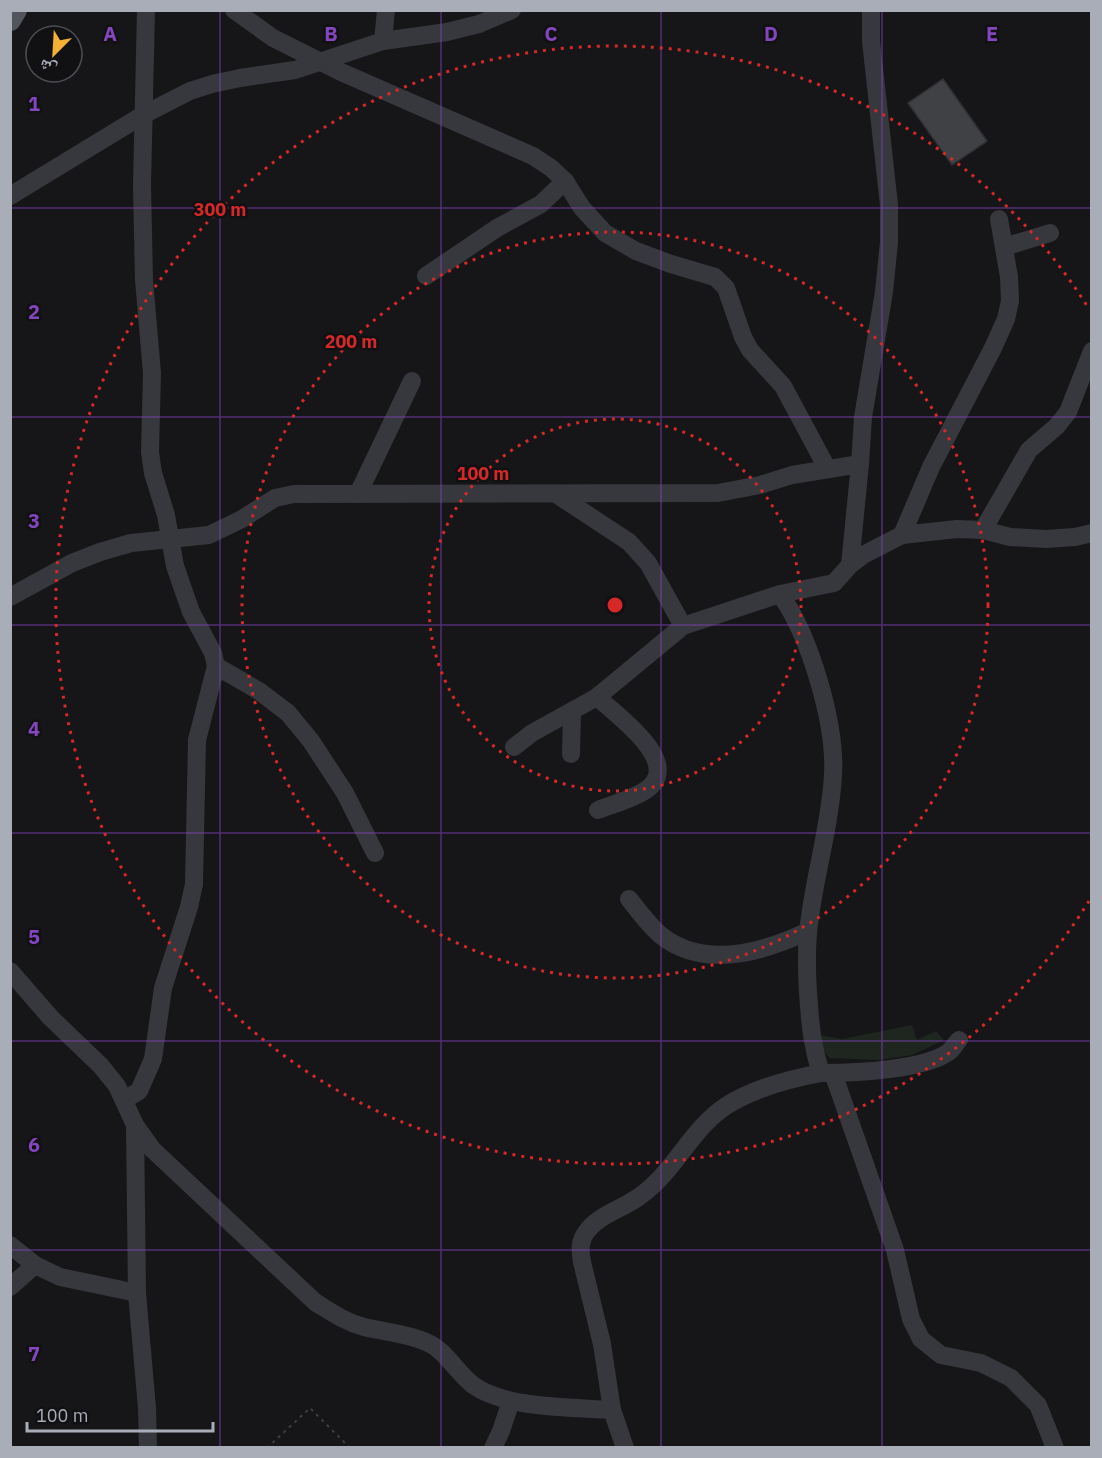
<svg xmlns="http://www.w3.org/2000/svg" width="1102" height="1458" viewBox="0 0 1102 1458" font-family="'IBM Plex Sans','Noto Naskh Arabic',sans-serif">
  <rect width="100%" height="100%" fill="#161618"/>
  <path fill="#1e261f" d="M912,1025L917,1040L936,1031L944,1040L912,1055L879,1060L830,1058L813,1043V1034L842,1039Z"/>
  <path fill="#404145" stroke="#303034" stroke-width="1.5" d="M943,79L987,141L952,165L908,103Z"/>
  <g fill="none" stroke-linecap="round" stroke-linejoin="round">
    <path stroke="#3d3f44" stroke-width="2" stroke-dasharray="3 4.5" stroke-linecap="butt" d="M267,1448L310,1408L350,1448"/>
    <g stroke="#37383d" stroke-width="18">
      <path d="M234,10L273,38L341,72L533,156L551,168L565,181L582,208L605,233L636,251L671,264L715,277L726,288L743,337L750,350L783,386L827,468"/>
      <path d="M383,41L386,10"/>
      <path d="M10,196L143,115L190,91L212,84L240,78L295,70L383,41L447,32L479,24L512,10"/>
      <path d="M1004,247L1050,233"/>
      <path d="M426,276L497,228L541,204L565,181"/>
      <path d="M358,494L412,381"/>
      <path d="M556,494L629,542L648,563L683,626"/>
      <path d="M983,530L1029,450L1057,426L1068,412L1092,351"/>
      <path d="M902,535L931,467L993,348L1006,319L1010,301L1009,277L999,219"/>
      <path d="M850,565L860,464"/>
      <path d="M10,597L72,563L100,552L131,543L209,535L242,519L275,498L294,494L718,493L760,485L792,475L860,464L863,417L884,292L889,242V205L871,41V10"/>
      <path d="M216,666L259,691L288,713L311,741L345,793L375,853"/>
      <path d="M597,697C616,715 685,763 646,790C633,799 613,804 598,810"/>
      <path d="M514,747L532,733L597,697L683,626L780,594L834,583L850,565L863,555L902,535L957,529L983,530L1010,537L1046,539L1075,537L1092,533"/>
      <path d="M571,754L572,711"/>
      <path d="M629,899C639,911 650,927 663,937C706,969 764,952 808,931"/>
      <path d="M10,971L50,1017L101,1066L117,1086L135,1125L152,1149L315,1302C331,1312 345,1322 364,1327C385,1332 406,1333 426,1342C446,1350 456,1372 473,1385C506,1409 572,1407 612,1410L625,1448"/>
      <path d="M823,1073C854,1073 926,1070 950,1051C953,1048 956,1043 959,1040"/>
      <path d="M833,1073L895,1250L911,1319L921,1339L941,1355L981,1363L1011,1378L1038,1405L1055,1448"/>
      <path d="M124,1100L139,1091L153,1059L163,988L189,907L194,884L197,740L216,666L213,653L191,612L175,566L166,515L153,473L150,452L152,373L144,280L142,185L146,10"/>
      <path d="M135,1125L137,1293L147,1408L148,1448"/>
      <path d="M10,1245L35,1265L60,1277L137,1293"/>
      <path d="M10,1287L35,1265"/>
      <path d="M612,1410L602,1344L582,1262C580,1250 579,1241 587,1231C600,1214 623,1209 640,1196C675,1171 691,1129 726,1106C754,1088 789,1079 821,1073C813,1049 811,1031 809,1006C807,982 806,957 808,933C813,880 830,829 833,775C836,724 810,636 780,594"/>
      <path d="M493,1448L501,1431L511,1401"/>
    </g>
    <path stroke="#53555c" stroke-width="22" d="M10,20L16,10"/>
  </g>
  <path fill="none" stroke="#8446be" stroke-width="1.5" stroke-opacity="0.55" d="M220,10V1448M441,10V1448M661,10V1448M882,10V1448M10,208H1092M10,417H1092M10,625H1092M10,833H1092M10,1041H1092M10,1250H1092"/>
  <g fill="none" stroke="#d62828" stroke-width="3" stroke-dasharray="3 6">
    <circle cx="615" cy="605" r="186"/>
    <circle cx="615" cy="605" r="373"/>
    <path d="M1089 901A559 559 0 1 1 1089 309"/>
  </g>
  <g font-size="20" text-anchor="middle" font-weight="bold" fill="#8446be" stroke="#111113" stroke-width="5" stroke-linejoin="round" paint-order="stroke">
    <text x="110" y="41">A</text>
    <text x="331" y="41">B</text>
    <text x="551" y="41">C</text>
    <text x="771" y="41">D</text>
    <text x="992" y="41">E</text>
    <text x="34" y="111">1</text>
    <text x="34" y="319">2</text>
    <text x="34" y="528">3</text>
    <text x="34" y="736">4</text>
    <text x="34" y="944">5</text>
    <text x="34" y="1152">6</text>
    <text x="34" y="1361">7</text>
  </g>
  <circle cx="615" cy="605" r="9" fill="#d62828" stroke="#111113" stroke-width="3"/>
  <g font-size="18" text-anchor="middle" font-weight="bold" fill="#d62828" stroke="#111113" stroke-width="5" stroke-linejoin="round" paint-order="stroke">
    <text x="220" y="216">300 m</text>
    <text x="351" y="348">200 m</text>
    <text x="483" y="480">100 m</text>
  </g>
  <rect width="1102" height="1458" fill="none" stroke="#a8adb8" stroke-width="24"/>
  <g transform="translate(54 54) rotate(204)"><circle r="28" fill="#111113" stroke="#4d4f55" stroke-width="1.5"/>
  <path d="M0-4.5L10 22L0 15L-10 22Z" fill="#f2b134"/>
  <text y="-9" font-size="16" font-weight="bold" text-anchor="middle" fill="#a8adb8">ش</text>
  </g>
  <path d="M27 1422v9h186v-9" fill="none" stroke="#a8adb8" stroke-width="3"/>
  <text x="36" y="1422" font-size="18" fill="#a8adb8" stroke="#111113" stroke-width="4.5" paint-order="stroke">100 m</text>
</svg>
